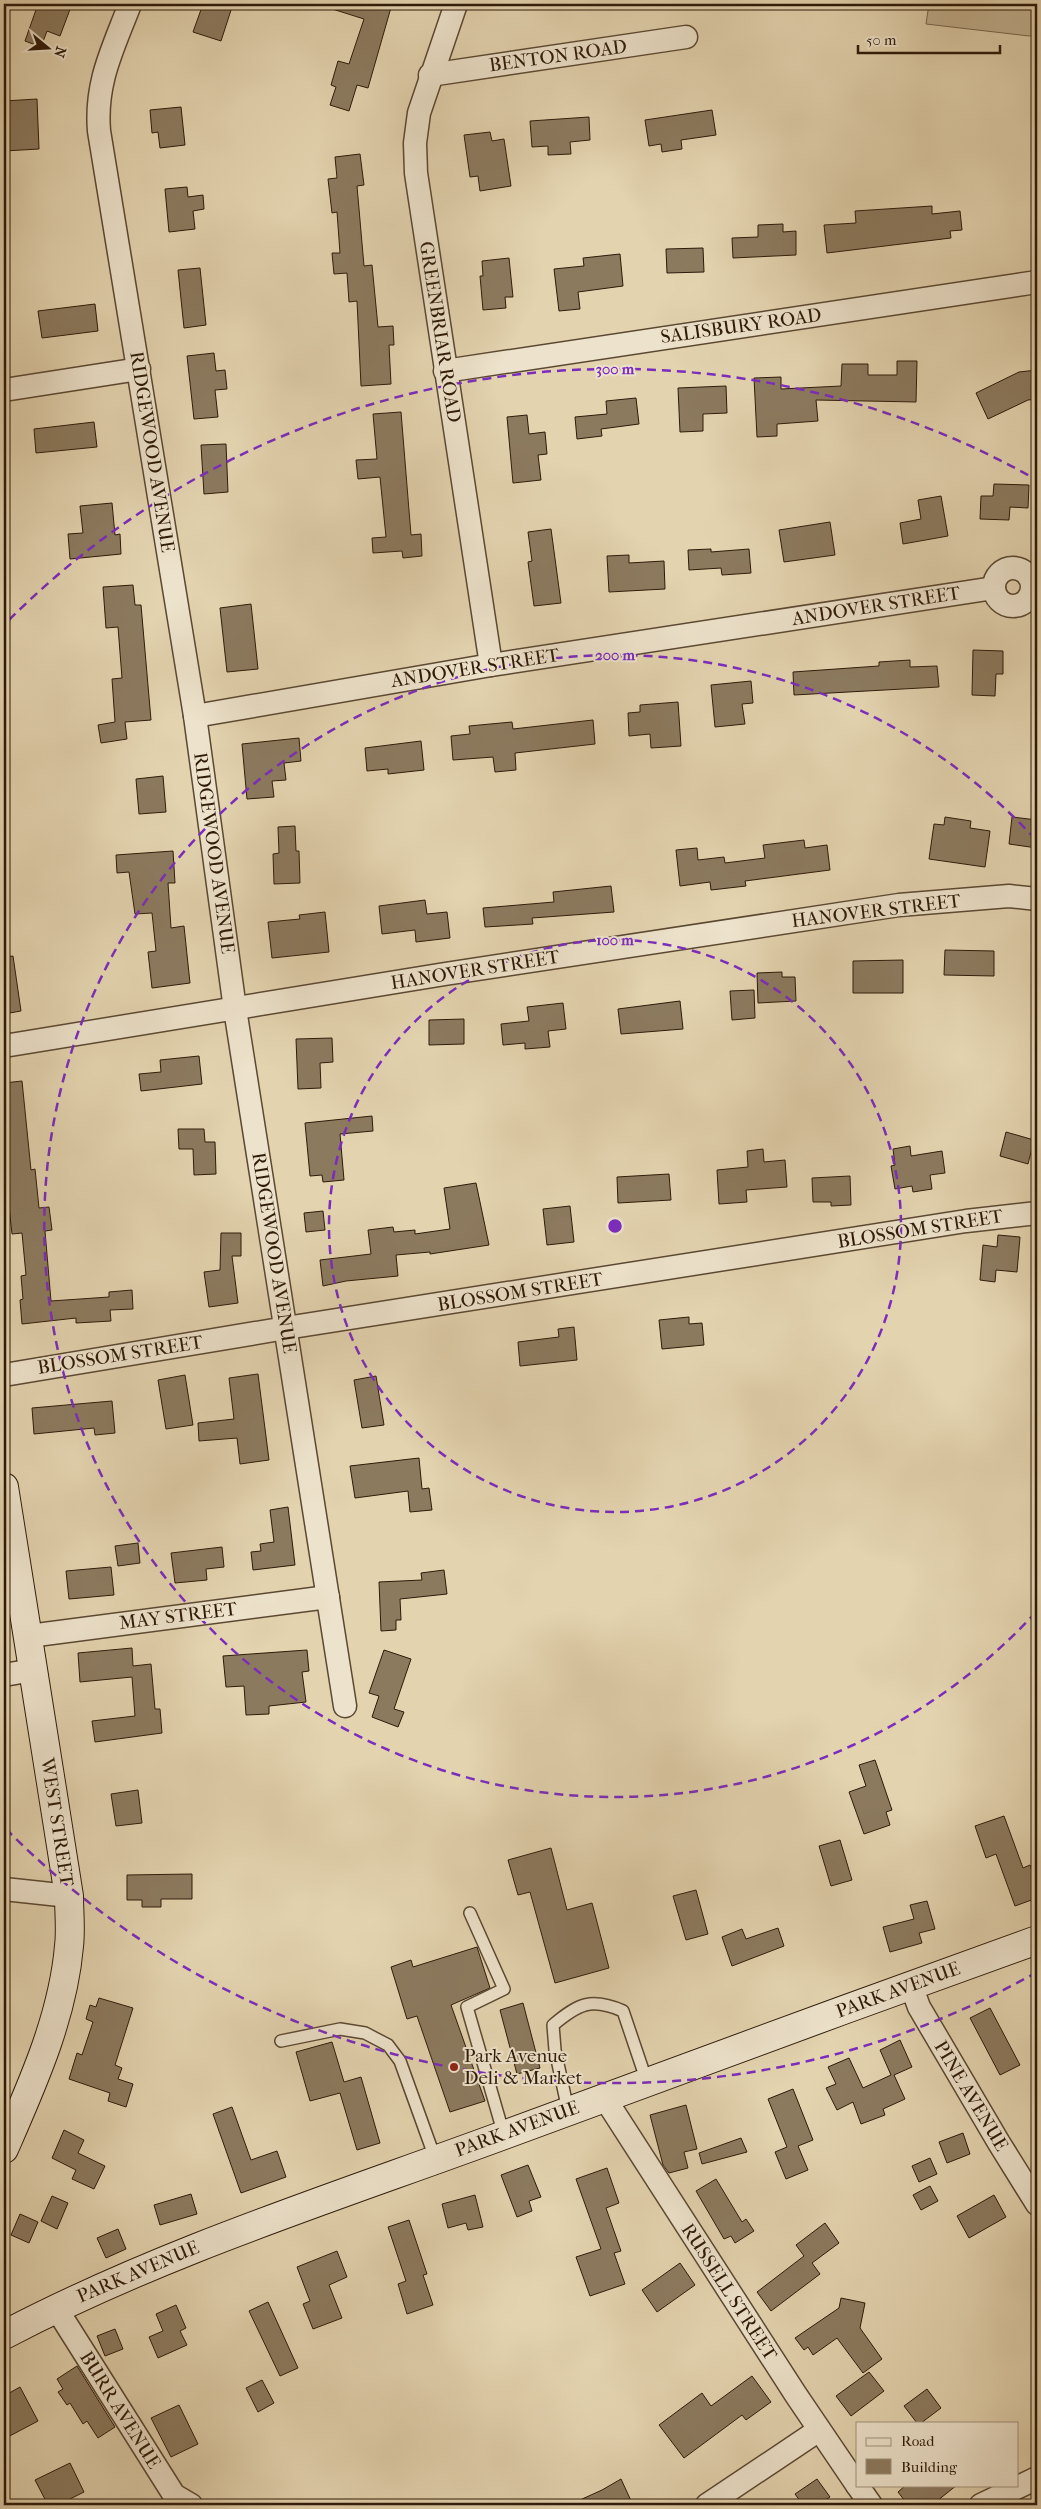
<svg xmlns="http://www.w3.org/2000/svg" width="1041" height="2509" viewBox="0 0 1041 2509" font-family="'IM FELL French Canon',serif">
  <rect width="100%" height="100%" fill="#e3d3af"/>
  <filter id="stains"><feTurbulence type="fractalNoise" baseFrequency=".004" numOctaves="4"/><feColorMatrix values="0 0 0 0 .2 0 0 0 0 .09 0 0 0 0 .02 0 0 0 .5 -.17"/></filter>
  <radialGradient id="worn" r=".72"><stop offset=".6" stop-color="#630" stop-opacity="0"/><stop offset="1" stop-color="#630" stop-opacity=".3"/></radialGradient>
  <path fill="#c4b493" stroke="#79674e" d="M929,4H1037V35L1029,36L926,24Z"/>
  <g fill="#8c7a5f" stroke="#2e1a09">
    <path d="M38,4H72L60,36L47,31L41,47L25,41Z"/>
    <path d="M203,4H233L221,41L193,32Z"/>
    <path d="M327,4H392L368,88L357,85L349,111L330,105L336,87L331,85L338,61L349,64L364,19L326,7Z"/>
    <path d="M37,99L39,149L4,151V101Z"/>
    <path d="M181,107L185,145L160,148L158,132L152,133L150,110Z"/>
    <path d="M712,110L716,135L681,140L682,149L662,152L661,144L649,146L645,120Z"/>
    <path d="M589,117L590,140L570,142L571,154L548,155V146L532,147L530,121Z"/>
    <path d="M490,132L492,141L504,139L511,186L480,191L478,176L470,177L464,135Z"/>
    <path d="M360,154L364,185L357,186L364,266L372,265L378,327L393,326L394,345H389L391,384L361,386L357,301L349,302L347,273L334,274L332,253H340L337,212L332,213L328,179L337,178L335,157Z"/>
    <path d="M187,187L188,197L203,195L204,209L193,211L195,229L169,232L165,189Z"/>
    <path d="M932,206V214L960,211L962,230L950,231L951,238L827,253L824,225L856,223L855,211Z"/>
    <path d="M783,224V232L796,231V255L733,258L732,238L758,237V225Z"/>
    <path d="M703,248L704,272L667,273L666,249Z"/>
    <path d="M620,254L623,286L578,292L580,309L559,311L554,269L584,266L583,258Z"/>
    <path d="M509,258L513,297H505L506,308L483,310L480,276H483L482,261Z"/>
    <path d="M200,268L206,325L184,328L178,270Z"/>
    <path d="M95,304L98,331L42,338L38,311Z"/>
    <path d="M214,353L216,371L225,370L227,389L215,390L218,417L194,419L187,356Z"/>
    <path d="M897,361H917L916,402L816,400L818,421L777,424V436L757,437L754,378L781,377V389L841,386L842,364H868V375H897Z"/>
    <path d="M1037,370V399L1028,400L988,419L976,393L1019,372Z"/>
    <path d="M726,386L727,413L703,414V431L680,432L678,388Z"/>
    <path d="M636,398L639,424L601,429L602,436L577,439L575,417L607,414L606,401Z"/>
    <path d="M401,412L411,535L421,534L422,556L403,558L402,551L373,553L372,538L386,537L380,477L358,479L356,460L377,459L373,414Z"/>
    <path d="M527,415L529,434L545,432L547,454L538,455L541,480L513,483L507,417Z"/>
    <path d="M94,422L97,447L36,453L34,429Z"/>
    <path d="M226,444L228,492L204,494L201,445Z"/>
    <path d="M994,484L1029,485L1028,508L1010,507L1009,520L980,519L981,496H993Z"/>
    <path d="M941,496L948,536L903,544L900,523L921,519L918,500Z"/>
    <path d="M112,503L115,535L120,534L121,554L70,559L68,534L83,533L80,506Z"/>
    <path d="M830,522L835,555L784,562L779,530Z"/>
    <path d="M551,529L561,603L534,606L528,562L532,561L528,532Z"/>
    <path d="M711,549V552L749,549L751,573L722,575L721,568L689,570L688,550Z"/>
    <path d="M629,555V563L664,561L665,589L609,592L607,556Z"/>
    <path d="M133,585L135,605H141L151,720L125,722L127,739L101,743L98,725L115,722L112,679L122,678L118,627L106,628L103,587Z"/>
    <path d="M251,604L258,669L227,672L220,608Z"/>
    <path d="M973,650L1003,651V674H996L995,696L972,695Z"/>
    <path d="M910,660V667L937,666L939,687L794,695L793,672L879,666V662Z"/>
    <path d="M751,681L753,703L742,704L745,724L715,727L711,685Z"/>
    <path d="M678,702L681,746L651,748L650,734L629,736L628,713L640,712V705Z"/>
    <path d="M593,720L595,744L515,753L516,770L495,772L493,757L453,760L451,736L470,734L469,726L512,722L513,729Z"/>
    <path d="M299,738L301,761L284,763L286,780L272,781L274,797L247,799L242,744Z"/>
    <path d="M421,741L424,770L388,774V769L367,771L365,748Z"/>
    <path d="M163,776L166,812L139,814L136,779Z"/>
    <path d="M945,817L971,821L970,828L990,831L985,867L929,859L934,824L944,825Z"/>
    <path d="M1012,817L1037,820V848L1009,844Z"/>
    <path d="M295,826L296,851H299L300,883L274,884L273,854L279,853L278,827Z"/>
    <path d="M804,840L805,848L827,845L830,870L745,881L746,886L711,890L710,882L680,886L676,850L697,848L698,860L724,857L725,863L765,858L763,845Z"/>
    <path d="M173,851L175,883H168L171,928L184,926L190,983L152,988L148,952L156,951L152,913L135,914L129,872L117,873L116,855Z"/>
    <path d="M611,886L614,912L532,918L533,924L485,927L483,908L554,902L553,892Z"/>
    <path d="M425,900L427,914L447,912L450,938L416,942L415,930L382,934L379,906Z"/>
    <path d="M325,912L329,952L272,958L268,922L300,919L299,915Z"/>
    <path d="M945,950L994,951V976L944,975Z"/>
    <path d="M13,956L21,1011L4,1014V957Z"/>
    <path d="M903,960V993H853V961Z"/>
    <path d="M782,972V977H795L796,1001L758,1003L757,973Z"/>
    <path d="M754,990L755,1018L732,1020L730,991Z"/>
    <path d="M680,1001L683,1029L621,1034L618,1009Z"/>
    <path d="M563,1003L566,1029L548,1031L550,1047L525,1049V1043L503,1045L501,1024L529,1021L527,1007Z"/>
    <path d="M464,1019V1044L429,1045V1020Z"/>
    <path d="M332,1038L333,1062L320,1063L321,1088L298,1089L296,1039Z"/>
    <path d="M199,1056L202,1084L141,1091L139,1074L161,1072L160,1060Z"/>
    <path d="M22,1081L31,1170L35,1169L39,1208L49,1207L52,1230L45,1231L51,1301L109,1297V1292L132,1290L133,1309L110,1310L111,1321L76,1323V1318L22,1324L20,1300L23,1299L21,1276L26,1275L22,1233L12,1234L4,1161V1083Z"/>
    <path d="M372,1116L373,1131L340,1134L344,1180L323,1182L322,1175L310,1176L305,1123Z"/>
    <path d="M178,1129H204L205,1142H215L216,1174L194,1175L193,1149H179Z"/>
    <path d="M1006,1132L1034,1140L1028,1164L1000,1156Z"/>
    <path d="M910,1146L911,1156L942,1151L945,1173L930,1175L932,1189L913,1192L912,1186L895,1189L891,1166L895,1165L893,1149Z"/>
    <path d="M763,1149L764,1162L785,1160L787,1187L746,1190L747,1202L719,1204L717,1170L748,1167L747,1151Z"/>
    <path d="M669,1174L671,1200L618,1203L617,1177Z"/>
    <path d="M850,1176L851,1205L831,1206V1202H813L812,1178Z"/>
    <path d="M476,1183L489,1245L430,1254V1252L396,1255L398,1276L346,1281L323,1286L320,1260L371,1254L368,1230L393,1227L394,1232L415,1230V1234L450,1229L444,1188Z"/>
    <path d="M570,1206L574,1242L547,1245L543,1209Z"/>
    <path d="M323,1211L325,1230L306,1232L304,1213Z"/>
    <path d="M221,1233H241V1256H232L238,1303L209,1307L204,1272L220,1270Z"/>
    <path d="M998,1235L1020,1237L1017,1272L996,1270L995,1282L980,1280L983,1245L997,1247Z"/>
    <path d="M689,1317V1324L702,1323L704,1345L662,1349L659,1320Z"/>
    <path d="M574,1327L577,1360L520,1366L518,1342L559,1337L558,1329Z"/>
    <path d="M258,1374L269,1460L240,1464L237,1438L199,1441L198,1423L234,1419L229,1378Z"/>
    <path d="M185,1375L193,1425L166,1429L158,1380Z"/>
    <path d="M376,1376L384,1425L362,1428L354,1380Z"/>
    <path d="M112,1401L115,1433L95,1435L94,1428L34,1434L32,1408Z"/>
    <path d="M419,1458L422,1489L429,1488L432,1510L410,1512L408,1491L355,1498L350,1466Z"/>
    <path d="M288,1507L295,1565L253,1570L251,1552L261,1551L260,1544L274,1542L270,1510Z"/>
    <path d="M138,1543L140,1563L118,1566L115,1546Z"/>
    <path d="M222,1547L224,1567L206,1569L207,1580L175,1583L171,1553Z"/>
    <path d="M111,1567L114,1595L69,1599L66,1571Z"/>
    <path d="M444,1570L447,1594L400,1599L401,1620H396V1630L381,1631L379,1582L422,1580L421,1573Z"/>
    <path d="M132,1648L133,1666L151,1664L155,1709H160L162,1733L95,1742L92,1721L135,1716L132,1677L80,1682L78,1653Z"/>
    <path d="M307,1650L309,1671L302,1672L306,1702L269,1706V1714L246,1715L244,1686L226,1687L223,1656Z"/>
    <path d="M384,1650L411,1659L394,1709L404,1712L398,1727L372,1717L379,1696L369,1693Z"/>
    <path d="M875,1760L892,1810L886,1812L890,1825L864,1834L849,1792L866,1786L859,1765Z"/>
    <path d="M138,1790L142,1823L116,1826L111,1794Z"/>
    <path d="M1004,1816L1023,1868L1030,1865L1037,1884V1898L1015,1906L996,1854L986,1858L975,1826Z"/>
    <path d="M840,1840L852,1880L831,1886L819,1846Z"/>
    <path d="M551,1848L567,1910L592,1903L609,1968L555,1983L530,1892L518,1895L508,1860Z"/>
    <path d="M192,1874V1899H161V1907H142V1900H127V1875Z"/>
    <path d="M696,1890L708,1934L686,1940L673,1896Z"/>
    <path d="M927,1901L935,1929L919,1933L922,1943L890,1952L883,1927L914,1919L910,1905Z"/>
    <path d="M778,1928L784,1946L732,1966L722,1937L742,1929L746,1939Z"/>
    <path d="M477,1947L490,1988L451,2005L485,2101L450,2112L417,2016L407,2019L391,1967L411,1960L413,1967Z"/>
    <path d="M99,1998L133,2008L115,2065L122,2068L118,2079L133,2084L126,2107L108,2101L110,2093L69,2079L77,2053L82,2055L93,2022L86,2019L90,2005L96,2007Z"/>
    <path d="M523,2003L540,2068L517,2074L500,2010Z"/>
    <path d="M990,2008L1020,2065L1000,2075L970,2018Z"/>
    <path d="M900,2040L912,2067L894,2075L905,2099L883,2109L885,2115L861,2124L853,2102L837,2110L826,2088L836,2084L828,2067L849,2058L863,2088L891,2075L880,2050Z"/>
    <path d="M332,2042L344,2082L361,2077L380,2143L357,2150L340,2093L310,2101L296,2052Z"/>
    <path d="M793,2089L813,2140L798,2146L808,2170L786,2179L775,2152L787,2147L768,2099Z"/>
    <path d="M686,2105L697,2149L684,2152L688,2168L669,2173L663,2165L650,2115Z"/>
    <path d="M232,2107L251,2160L277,2151L286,2177L241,2193L213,2114Z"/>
    <path d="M64,2130L84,2140L78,2153L105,2166L94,2189L72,2179L76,2170L52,2158Z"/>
    <path d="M963,2133L970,2154L947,2163L939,2142Z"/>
    <path d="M741,2138L747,2152L702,2164L699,2153Z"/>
    <path d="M930,2158L937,2174L919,2182L912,2166Z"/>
    <path d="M528,2165L541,2197L529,2201L532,2211L517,2217L501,2175Z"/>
    <path d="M607,2168L619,2203L606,2208L621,2251L614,2253L625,2284L590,2296L576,2257L601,2249L576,2179Z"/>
    <path d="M716,2179L742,2222L746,2219L754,2231L735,2243L731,2236L724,2239L696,2191Z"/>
    <path d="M930,2186L938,2201L921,2210L913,2195Z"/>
    <path d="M191,2194L197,2214L160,2225L154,2205Z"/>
    <path d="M475,2195L483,2227L468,2230L466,2223L448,2228L442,2204Z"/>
    <path d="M994,2195L1006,2217L969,2238L957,2216Z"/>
    <path d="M52,2196L68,2203L57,2229L41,2221Z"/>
    <path d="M20,2214L38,2222L29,2243L11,2235Z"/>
    <path d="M409,2220L427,2274L423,2275L433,2305L407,2314L398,2284L406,2281L388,2227Z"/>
    <path d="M825,2223L839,2243L812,2263L820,2274L771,2311L757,2292L804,2256L796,2245Z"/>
    <path d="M118,2229L126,2249L106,2258L97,2238Z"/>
    <path d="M337,2251L347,2277L329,2285L342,2318L313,2329L303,2304L310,2301L297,2267Z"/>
    <path d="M680,2263L695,2285L657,2312L642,2290Z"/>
    <path d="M841,2298L865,2303L860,2328L882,2359L863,2373L837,2338L813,2355L808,2347L804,2350L795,2338L839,2308Z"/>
    <path d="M268,2302L298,2368L280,2376L249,2311Z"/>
    <path d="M176,2305L186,2328L180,2331L187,2345L158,2358L149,2337L163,2331L156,2314Z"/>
    <path d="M115,2329L123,2349L105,2356L97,2336Z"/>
    <path d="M77,2366L115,2427L98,2438L87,2421L83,2424L70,2403L67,2405L58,2392L63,2389L57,2379Z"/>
    <path d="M869,2372L884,2391L851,2416L836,2396Z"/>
    <path d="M752,2376L771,2402L746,2420L742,2415L684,2458L659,2425L702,2393L711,2406Z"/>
    <path d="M262,2380L274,2403L258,2412L246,2388Z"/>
    <path d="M20,2387L38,2421L4,2439V2396Z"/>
    <path d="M927,2389L941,2408L921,2423H917L904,2406Z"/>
    <path d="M179,2405L198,2444L171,2457L151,2418Z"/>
    <path d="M70,2463L84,2492L58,2505H48L35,2480Z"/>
    <path d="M621,2479L633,2505H569L602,2490Z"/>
    <path d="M817,2479L830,2497L818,2505H803L795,2494Z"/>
    <path d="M906,2485H957L932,2505H908L898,2492Z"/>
  </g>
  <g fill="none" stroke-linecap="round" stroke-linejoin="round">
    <defs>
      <g id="lane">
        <path d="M470,1913L504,1989L467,2007L504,2135"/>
        <path d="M281,2041L340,2029L365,2033L388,2045L400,2061L435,2158"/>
        <path d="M568,2110L555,2050L553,2025C578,2004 591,1997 623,2011L647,2082"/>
      </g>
      <g id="street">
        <path d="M130,4C113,49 95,82 99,131L195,716L235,1009L345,1706"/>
        <path d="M456,4L419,113L415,143L416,173L491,665"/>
        <path d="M430,75L686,37"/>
        <path d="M445,371L1037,282"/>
        <path d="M4,390L139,369"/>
        <circle cx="1013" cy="587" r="19"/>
        <path d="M195,716L491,665L994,588"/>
        <path d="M4,1046L445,974L899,905L1009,896L1037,899"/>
        <path d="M4,1375L286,1328L966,1221L1037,1213"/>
        <path d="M29,1636L328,1597"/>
        <path d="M4,1675L33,1670"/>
        <path d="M4,1889L69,1896"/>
        <path d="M911,1985L919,2007L999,2143L1037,2204"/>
        <path d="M604,2097L796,2395L857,2485"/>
        <path d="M56,2308L174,2495L191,2505"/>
        <path d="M857,2485L871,2505"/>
        <path d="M707,2505L819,2430"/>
        <path d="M981,2505L1037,2478"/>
      </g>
      <g id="secondary">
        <path d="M4,1487L69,1896C69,1912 71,1930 69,1946C63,2017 32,2085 4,2149"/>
        <path d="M4,2335C164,2251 336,2197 504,2135C681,2069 859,2004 1037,1940"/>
      </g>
    </defs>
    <use href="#lane" stroke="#5b4832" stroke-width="14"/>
    <use href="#street" stroke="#5b4832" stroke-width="25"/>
    <use href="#secondary" stroke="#2e1a09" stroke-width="30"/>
    <use href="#lane" stroke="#ede2cb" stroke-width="11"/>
    <use href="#street" stroke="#ede2cb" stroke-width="22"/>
    <use href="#secondary" stroke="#ede2cb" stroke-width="28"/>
  </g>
  <g fill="none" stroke="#7b2cbf" stroke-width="2.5" stroke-dasharray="9 6">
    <circle cx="615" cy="1226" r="286"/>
    <path d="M1036 1612A571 571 0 1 1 1036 840"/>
    <path d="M1037 1972A857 857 0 0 1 9 1832M9 620A857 857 0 0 1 1037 480"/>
  </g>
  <circle fill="#8f2418" stroke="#ede2cb" stroke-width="2" cx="454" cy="2067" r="5"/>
  <g text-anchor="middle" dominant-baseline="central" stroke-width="4" stroke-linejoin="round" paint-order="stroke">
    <g font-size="19" fill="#2e1a09" stroke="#ede2cb">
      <text transform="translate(558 56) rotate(-8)">BENTON ROAD</text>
      <text transform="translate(741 326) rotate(-8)">SALISBURY ROAD</text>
      <text transform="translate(440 332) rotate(81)">GREENBRIAR ROAD</text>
      <text transform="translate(152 452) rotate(81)">RIDGEWOOD AVENUE</text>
      <text transform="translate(876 606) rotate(-9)">ANDOVER STREET</text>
      <text transform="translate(475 668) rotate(-9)">ANDOVER STREET</text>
      <text transform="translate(214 853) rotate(82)">RIDGEWOOD AVENUE</text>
      <text transform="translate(876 911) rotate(-7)">HANOVER STREET</text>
      <text transform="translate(475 970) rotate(-9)">HANOVER STREET</text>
      <text transform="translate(920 1229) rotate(-9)">BLOSSOM STREET</text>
      <text transform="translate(274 1253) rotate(81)">RIDGEWOOD AVENUE</text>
      <text transform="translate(520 1292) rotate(-9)">BLOSSOM STREET</text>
      <text transform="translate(120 1355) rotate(-9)">BLOSSOM STREET</text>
      <text transform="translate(178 1616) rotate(-7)">MAY STREET</text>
      <text transform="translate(57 1822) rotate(81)">WEST STREET</text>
      <text transform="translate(898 1990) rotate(-20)">PARK AVENUE</text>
      <text transform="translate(971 2096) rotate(59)">PINE AVENUE</text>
      <text transform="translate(517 2129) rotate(-20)">PARK AVENUE</text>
      <text transform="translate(138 2272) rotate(-23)">PARK AVENUE</text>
      <text transform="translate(729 2292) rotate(57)">RUSSELL STREET</text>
      <text transform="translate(120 2410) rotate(58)">BURR AVENUE</text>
    </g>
    <g font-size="19" fill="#2e1a09" stroke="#ede2cb" text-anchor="start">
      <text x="464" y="2056">Park Avenue<tspan x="464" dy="22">Deli &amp; Market</tspan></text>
    </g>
  </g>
  <circle cx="615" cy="1226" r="8" fill="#7b2cbf" stroke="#ede2cb" stroke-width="2.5"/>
  <g font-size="15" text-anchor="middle" font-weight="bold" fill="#7b2cbf" stroke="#ede2cb" stroke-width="4" stroke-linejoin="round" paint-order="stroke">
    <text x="615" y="374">300 m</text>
    <text x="615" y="660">200 m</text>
    <text x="615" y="945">100 m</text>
  </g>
  <rect width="1041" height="2509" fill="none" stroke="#e3d3af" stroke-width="20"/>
  <rect x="5" y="5" width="1031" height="2499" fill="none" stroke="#2e1a09" stroke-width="2.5"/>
  <rect x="10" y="10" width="1021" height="2489" fill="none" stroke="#2e1a09"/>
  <rect x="856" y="2422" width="162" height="65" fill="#ede2cb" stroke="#a1927d"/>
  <rect x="866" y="2438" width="25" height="8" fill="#ede2cb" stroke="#a1927d"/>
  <text x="901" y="2446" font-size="15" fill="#2e1a09">Road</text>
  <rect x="866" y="2459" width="25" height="15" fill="#8c7a5f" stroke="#a1927d"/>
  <text x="901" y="2472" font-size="15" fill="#2e1a09">Building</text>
  <g transform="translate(48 48) rotate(108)" stroke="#ede2cb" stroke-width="4" paint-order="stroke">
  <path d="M0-4L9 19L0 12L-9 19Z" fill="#2e1a09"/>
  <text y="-8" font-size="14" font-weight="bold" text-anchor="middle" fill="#2e1a09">N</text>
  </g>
  <path d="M858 45v8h142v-8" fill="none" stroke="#2e1a09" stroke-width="2.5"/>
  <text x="866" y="45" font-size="15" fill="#2e1a09" stroke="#ede2cb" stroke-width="4" paint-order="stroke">50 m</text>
  <rect width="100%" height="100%" filter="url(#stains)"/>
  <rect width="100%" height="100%" fill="url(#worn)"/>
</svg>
